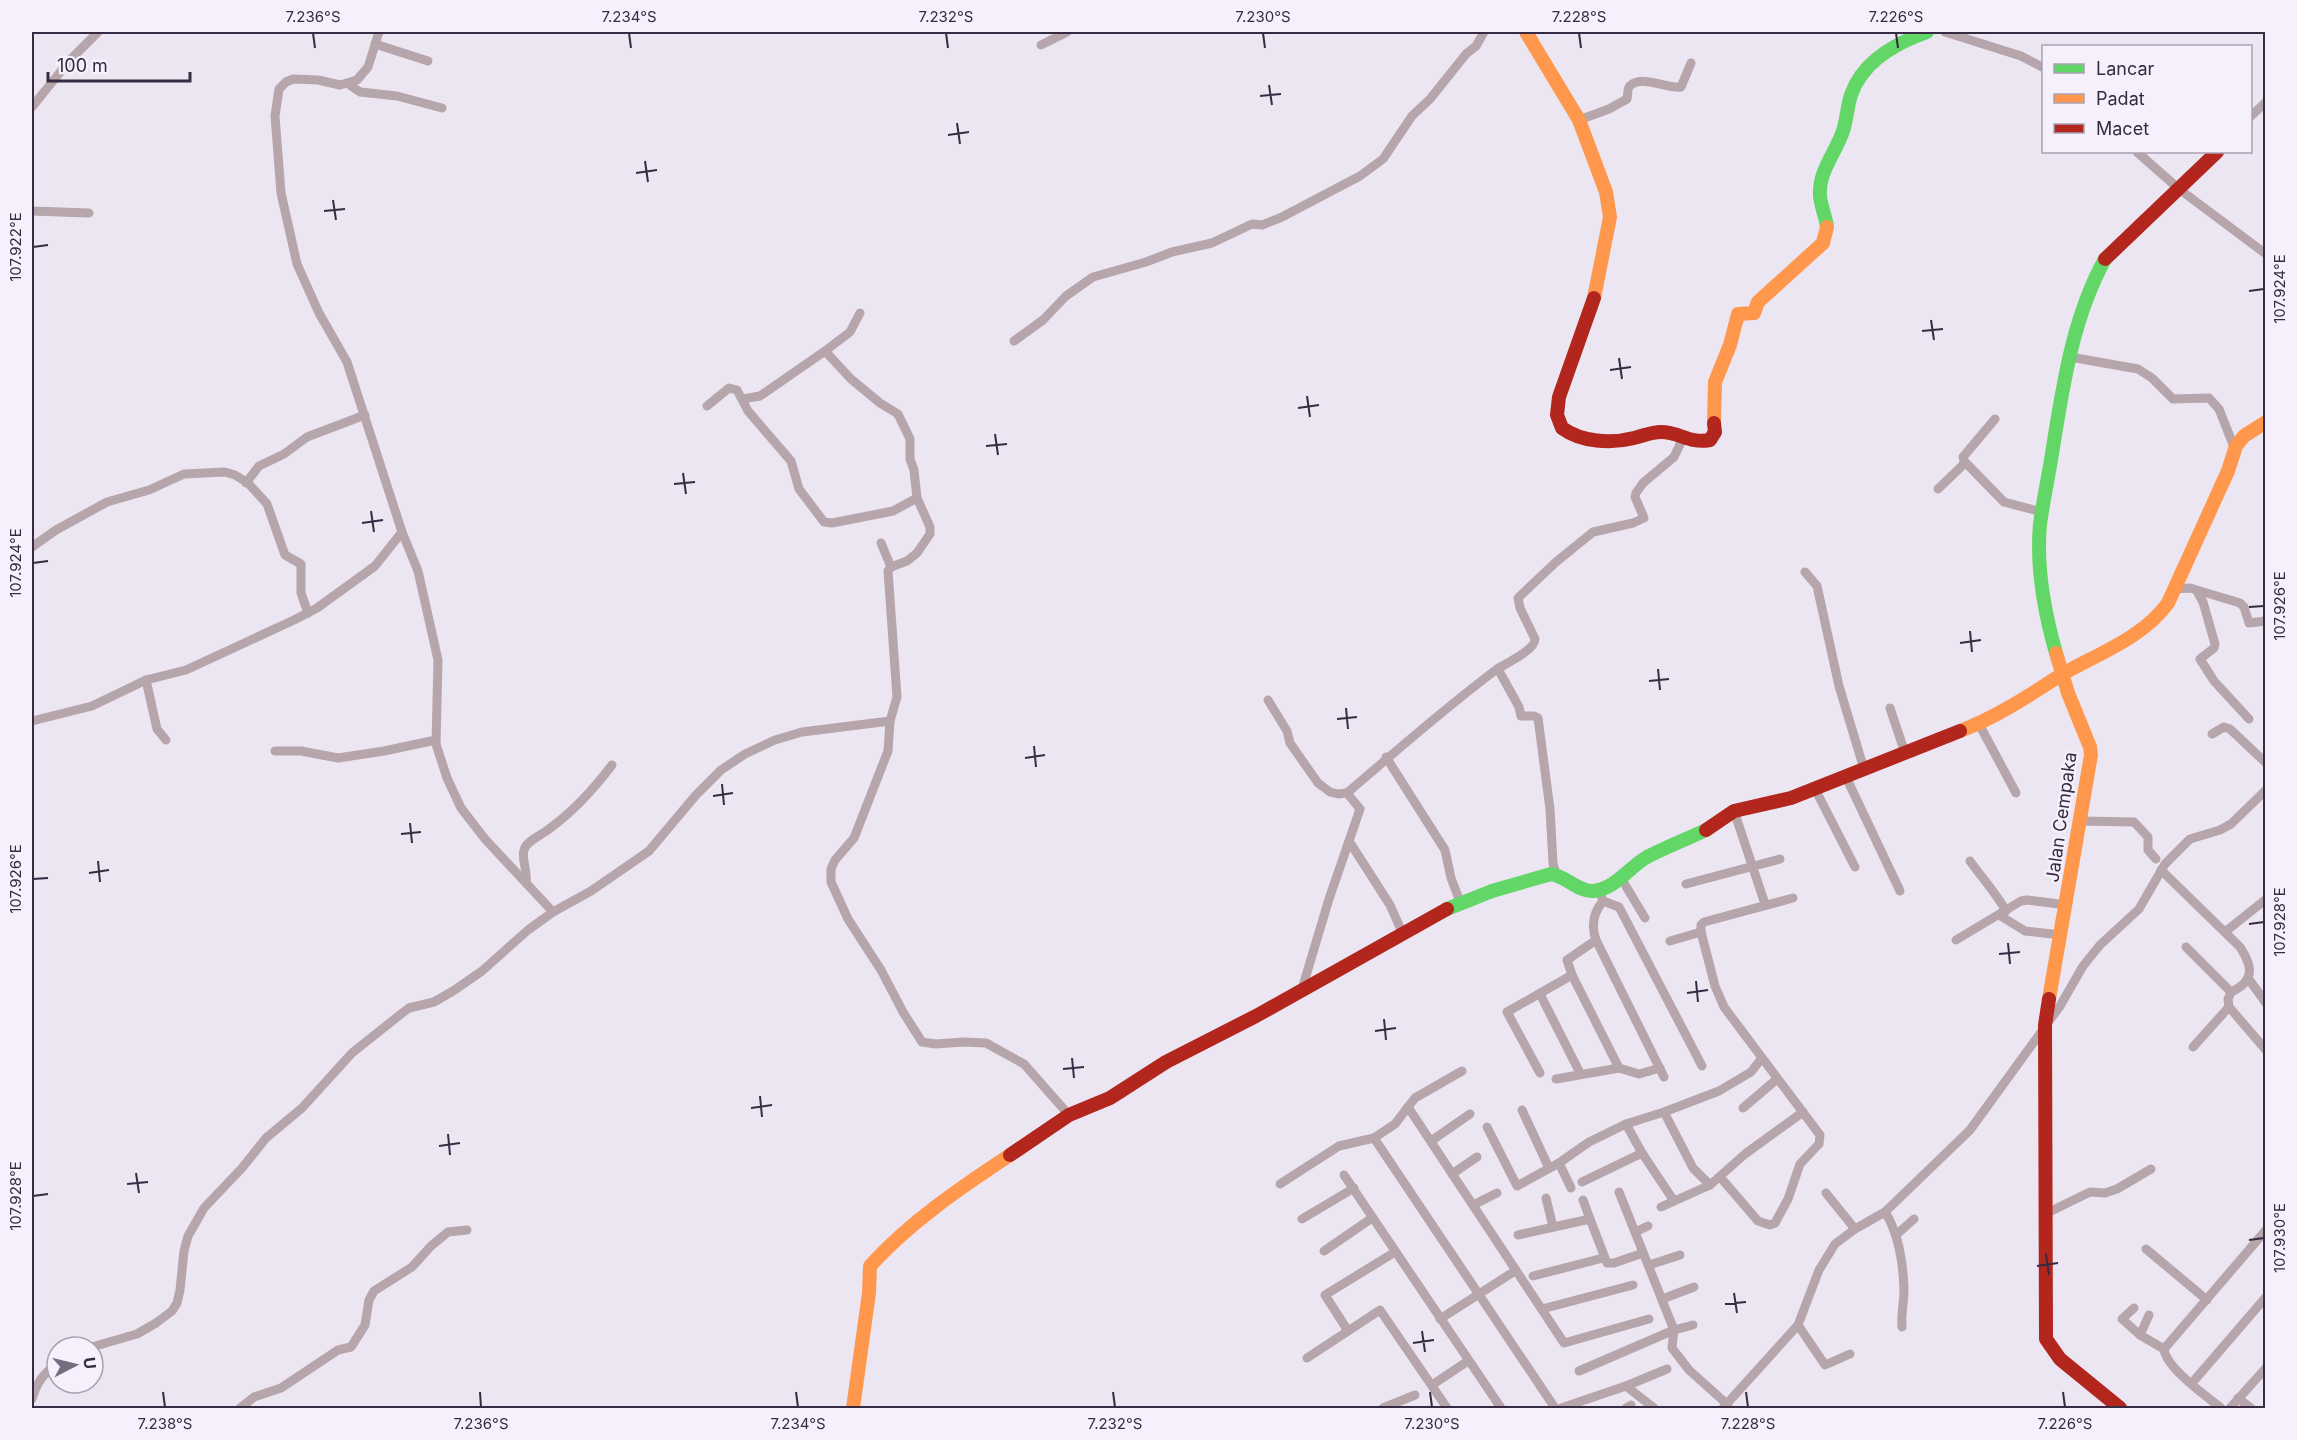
<svg xmlns="http://www.w3.org/2000/svg" width="2297" height="1440" viewBox="0 0 2297 1440" font-family="Inter,sans-serif">
  <rect width="100%" height="100%" fill="#ece6f3"/>
  <g fill="none" stroke-linecap="round" stroke-linejoin="round">
    <g stroke="#b6a5aa" stroke-width="9">
      <path d="M379,32L368,67L357,80L340,85L318,80L293,79L286,82L279,89L275,116L281,193L297,264L319,313L347,362L402,532L418,571L438,660L436,744L447,778L461,808L485,839L553,912"/>
      <path d="M1945,32L2021,56L2044,68"/>
      <path d="M375,44L428,61"/>
      <path d="M1041,45L1067,32"/>
      <path d="M347,83L360,92L397,96L442,108"/>
      <path d="M32,107L70,60L98,32"/>
      <path d="M2250,117L2266,102"/>
      <path d="M1579,120L1609,109L1627,99C1628,95 1627,87 1631,85C1644,75 1667,89 1681,87L1691,63"/>
      <path d="M2137,152L2179,189L2266,254"/>
      <path d="M32,211L89,213"/>
      <path d="M1014,341L1043,320L1066,296L1093,277L1146,262L1172,252L1212,243L1252,224L1262,225L1282,217L1360,176L1383,159L1412,116L1430,99L1466,54L1476,46L1484,32"/>
      <path d="M825,351L851,379L880,403L898,414L910,439V459L914,470L917,498L930,527V534L917,553L907,561L891,567L888,571L897,697L890,721L888,751L854,838L835,860L831,869V882L848,919L881,970L903,1012L922,1042L936,1044L963,1042L986,1043L1024,1064L1069,1115"/>
      <path d="M2070,357L2138,369L2152,378L2173,399L2209,398L2219,409L2234,447"/>
      <path d="M743,399L760,396L825,351L850,332L860,313"/>
      <path d="M707,406L729,388L737,390L748,411L791,461L799,489L824,522L832,523L893,511L917,498"/>
      <path d="M1995,419L1963,457L1964,461L2004,502L2042,512"/>
      <path d="M246,483L259,466L284,454L307,437L365,415"/>
      <path d="M1938,489L1965,463"/>
      <path d="M881,543L891,567"/>
      <path d="M32,547L56,530L107,502L149,490L184,474L225,472L235,475L248,483L267,504L285,555L301,564V593L308,613"/>
      <path d="M1805,572L1817,586L1839,686L1864,769"/>
      <path d="M2174,589L2190,588L2240,603L2244,607L2249,623L2266,621"/>
      <path d="M2197,591L2203,602L2215,644L2214,648L2200,659L2214,681L2249,719"/>
      <path d="M1498,669L1519,707L1521,716H1534L1538,718L1550,809L1553,863L1556,874"/>
      <path d="M146,680L157,729L166,740"/>
      <path d="M1268,700L1287,731L1290,743L1318,783L1330,792L1338,794L1347,793"/>
      <path d="M1890,708L1905,753"/>
      <path d="M32,721L92,706L146,680L186,670L294,620L317,608L364,574L375,566L402,532"/>
      <path d="M1979,724L2016,793"/>
      <path d="M2212,734L2224,727L2230,729L2266,763"/>
      <path d="M275,751H301L338,758L384,751L436,740"/>
      <path d="M1386,757L1445,850L1451,878L1461,904"/>
      <path d="M1846,777L1900,891"/>
      <path d="M1815,789L1855,867"/>
      <path d="M1734,811L1765,904"/>
      <path d="M2081,821L2134,822L2148,837V850L2156,859"/>
      <path d="M1349,841L1390,905L1402,932"/>
      <path d="M1970,861C1982,878 1996,893 2006,911"/>
      <path d="M2161,870L2240,947C2253,967 2255,981 2231,992L2186,947"/>
      <path d="M1621,878L1645,918"/>
      <path d="M526,883C528,870 521,860 524,850C526,841 542,835 549,829C574,811 593,790 612,765"/>
      <path d="M1686,884L1780,859"/>
      <path d="M1599,890L1603,901L1619,907L1702,1066"/>
      <path d="M1603,901C1593,913 1591,926 1596,940L1664,1077"/>
      <path d="M1999,915L2025,931L2061,935"/>
      <path d="M2225,932L2265,900"/>
      <path d="M1596,940L1567,960L1572,975L1619,1068L1639,1074L1660,1068"/>
      <path d="M1956,940L2021,901L2027,900L2067,905"/>
      <path d="M1670,941L1701,932"/>
      <path d="M2248,978L2266,1003"/>
      <path d="M1302,989L1329,899L1360,809L1347,793C1396,751 1445,708 1497,669C1507,663 1535,650 1535,639L1520,608L1518,598L1556,562L1593,532L1633,523L1644,518L1635,497L1636,493L1643,483L1674,457L1682,440"/>
      <path d="M2231,992L2228,999L2229,1007L2266,1050"/>
      <path d="M1540,994L1580,1073"/>
      <path d="M2193,1047L2229,1007"/>
      <path d="M1462,1071L1415,1098L1408,1107L1564,1343L1649,1319"/>
      <path d="M1540,1073L1507,1012L1572,975"/>
      <path d="M1556,1079L1619,1068"/>
      <path d="M1743,1108L1777,1079"/>
      <path d="M1522,1110L1549,1168"/>
      <path d="M1664,1112L1693,1168L1710,1185"/>
      <path d="M1626,1124L1642,1153L1674,1201"/>
      <path d="M1487,1127L1517,1186L1559,1163L1589,1142L1626,1124L1664,1112L1719,1091L1751,1072L1762,1058"/>
      <path d="M1374,1138L1555,1408"/>
      <path d="M1431,1141L1470,1114"/>
      <path d="M1559,1163L1571,1188"/>
      <path d="M1452,1174L1477,1157"/>
      <path d="M1344,1175L1501,1408"/>
      <path d="M1721,1178L1758,1221L1770,1225L1775,1223L1788,1199L1800,1164L1819,1144L1820,1135L1724,1007L1715,986L1701,932V925L1704,922L1793,898"/>
      <path d="M1582,1182L1642,1153"/>
      <path d="M1280,1184L1339,1146L1374,1138L1395,1124L1408,1107"/>
      <path d="M1619,1192L1674,1330L1672,1348L1689,1370L1728,1405"/>
      <path d="M1826,1193L1855,1229"/>
      <path d="M1546,1198L1553,1227"/>
      <path d="M1583,1200L1590,1219"/>
      <path d="M1473,1205L1497,1193"/>
      <path d="M1661,1207L1710,1185L1745,1154L1803,1112"/>
      <path d="M1885,1212C1899,1234 1903,1263 1904,1289C1904,1302 1901,1314 1902,1327"/>
      <path d="M2045,1214L2090,1192L2105,1193L2117,1189L2151,1169"/>
      <path d="M1302,1219L1354,1188"/>
      <path d="M1635,1232L1648,1226"/>
      <path d="M1518,1235L1590,1219L1607,1263H1614L1643,1253"/>
      <path d="M1896,1235L1914,1219"/>
      <path d="M2146,1249L2207,1300"/>
      <path d="M1324,1251L1372,1218"/>
      <path d="M1649,1265L1680,1255"/>
      <path d="M1533,1276L1603,1258"/>
      <path d="M1662,1299L1694,1287"/>
      <path d="M2134,1308L2122,1319L2140,1335"/>
      <path d="M1542,1309L1633,1285"/>
      <path d="M2149,1315L2140,1335L2164,1349"/>
      <path d="M1440,1319L1515,1271"/>
      <path d="M1798,1325L1825,1365L1850,1354"/>
      <path d="M1348,1331L1325,1295L1395,1252"/>
      <path d="M92,1347L137,1334L156,1323L172,1311L177,1303L180,1290L184,1251L188,1236L204,1208L242,1168L266,1138L302,1108L352,1053L401,1014L409,1008L434,1002L453,991L482,971L528,930L553,912L591,891L649,851L696,795L721,770L745,754L775,740L802,732L890,721"/>
      <path d="M1307,1358L1380,1310L1447,1408"/>
      <path d="M1579,1371L1674,1330L1693,1325"/>
      <path d="M2192,1383L2266,1297"/>
      <path d="M1432,1385L1468,1361"/>
      <path d="M1626,1386L1667,1369"/>
      <path d="M2238,1398L2251,1408"/>
      <path d="M32,1399C37,1382 43,1374 57,1364"/>
      <path d="M240,1408L254,1397L281,1388L338,1350L351,1347L365,1325L369,1300L374,1291L412,1267L431,1246L448,1232L467,1230"/>
      <path d="M1383,1408L1415,1395"/>
      <path d="M1561,1408L1626,1386L1654,1408"/>
      <path d="M1626,1408L1631,1405"/>
      <path d="M1723,1408L1798,1325L1819,1270L1835,1244L1855,1229L1885,1212L1970,1130L2060,1006L2083,966L2100,945L2139,909L2165,864L2190,839L2220,830L2231,824L2266,790"/>
      <path d="M2221,1408C2206,1396 2166,1368 2164,1349L2266,1230"/>
      <path d="M2230,1408L2266,1368"/>
    </g>
    <g stroke="#63d668" stroke-width="14">
      <path d="M1827,227C1826,217 1821,207 1820,196C1818,172 1836,152 1843,131C1847,119 1847,107 1851,95C1862,62 1896,43 1927,32"/>
      <path d="M2056,653C2044,611 2036,567 2040,524C2044,496 2050,469 2054,441C2064,379 2074,315 2105,259"/>
      <path d="M1447,909L1492,891L1551,874C1566,876 1578,892 1593,891C1616,889 1629,867 1647,857C1666,847 1687,839 1706,830"/>
    </g>
    <g stroke="#ff974d" stroke-width="14">
      <path d="M1526,32L1579,120L1606,192L1610,217L1594,298"/>
      <path d="M1714,423L1715,382L1730,345L1738,314L1754,313L1758,302L1823,243L1827,227"/>
      <path d="M1960,731C1997,717 2028,696 2061,675C2097,654 2143,638 2168,603L2228,471L2236,446L2244,436L2266,422"/>
      <path d="M2049,999L2091,755L2090,747L2068,693L2056,653"/>
      <path d="M853,1408L869,1293L870,1266C910,1222 960,1188 1010,1155"/>
    </g>
    <g stroke="#b3261e" stroke-width="14">
      <path d="M2105,259L2217,152"/>
      <path d="M1594,298L1559,397L1557,415L1562,428C1581,442 1611,444 1634,438C1643,436 1651,432 1661,432C1680,432 1689,444 1710,440L1715,432L1714,423"/>
      <path d="M1706,830L1734,811L1791,798L1960,731"/>
      <path d="M2049,999L2045,1025L2046,1339L2060,1359L2120,1408"/>
      <path d="M1010,1155L1069,1115L1110,1098L1166,1062L1256,1016L1447,909"/>
    </g>
  </g>
  <path fill="none" stroke="#362b43" stroke-width="2" d="M313,33L315,48M629,33L631,48M946,33L948,48M1263,33L1265,48M1579,33L1581,48M1896,33L1898,48M1269,85L1272,105M1260,96L1281,94M957,123L960,144M948,135L969,132M645,161L648,182M636,173L657,170M333,200L336,220M324,211L345,209M33,247L48,245M2249,291L2264,289M1931,320L1934,340M1922,331L1943,329M1619,358L1622,379M1610,370L1631,367M1307,396L1310,417M1298,408L1319,405M995,434L998,455M986,446L1007,444M683,473L686,494M674,484L695,482M371,511L374,532M362,523L383,520M33,563L48,561M2249,607L2264,606M1970,631L1972,652M1960,643L1981,640M1658,669L1660,690M1649,681L1669,679M1346,708L1348,729M1337,719L1357,717M1034,746L1036,767M1025,758L1045,755M722,784L724,805M713,796L733,793M410,823L412,843M401,834L421,832M98,861L100,882M89,873L109,870M33,879L48,878M2249,924L2264,922M2008,943L2010,964M1999,954L2020,952M1696,981L1698,1002M1687,993L1708,990M1384,1019L1386,1040M1375,1031L1396,1028M1072,1058L1074,1078M1063,1069L1084,1067M760,1096L762,1117M751,1108L772,1105M448,1134L450,1155M439,1146L460,1143M136,1173L139,1193M127,1184L148,1182M33,1196L48,1194M2249,1240L2264,1238M2046,1254L2049,1275M2037,1266L2058,1263M1734,1293L1737,1313M1725,1304L1746,1302M1422,1331L1425,1352M1413,1343L1434,1340M163,1392L165,1407M480,1392L481,1407M796,1392L798,1407M1113,1392L1115,1407M1430,1392L1432,1407M1746,1392L1748,1407M2063,1392L2065,1407"/>
  <g text-anchor="middle" dominant-baseline="central" stroke-width="4.5" stroke-linejoin="round" paint-order="stroke">
    <g font-size="18" fill="#362b43" stroke="#f5f0fc">
      <text transform="translate(2061 817) rotate(-82)">Jalan Cempaka</text>
    </g>
  </g>
  <rect width="2297" height="1440" fill="none" stroke="#f5f0fc" stroke-width="66"/>
  <rect x="2042" y="45" width="210" height="108" fill="#f5f0fc" stroke="#a9a1b2" stroke-width="1.5"/>
  <rect x="2054" y="64" width="30" height="9" fill="#63d668" stroke="#a9a1b2" stroke-width="1.5"/>
  <text x="2096" y="75" font-size="18" fill="#362b43">Lancar</text>
  <rect x="2054" y="94" width="30" height="9" fill="#ff974d" stroke="#a9a1b2" stroke-width="1.5"/>
  <text x="2096" y="105" font-size="18" fill="#362b43">Padat</text>
  <rect x="2054" y="124" width="30" height="9" fill="#b3261e" stroke="#a9a1b2" stroke-width="1.5"/>
  <text x="2096" y="135" font-size="18" fill="#362b43">Macet</text>
  <g transform="translate(75 1365) rotate(83)"><circle r="28" fill="#f5f0fc" stroke="#a9a1b2" stroke-width="1.5"/>
  <path d="M0-4.5L10 22L0 15L-10 22Z" fill="#766c81"/>
  <text y="-9" font-size="16" font-weight="bold" text-anchor="middle" fill="#362b43">U</text>
  </g>
  <path d="M48 72v9h142v-9" fill="none" stroke="#362b43" stroke-width="3"/>
  <text x="57" y="72" font-size="18" fill="#362b43" stroke="#f5f0fc" stroke-width="4.5" paint-order="stroke">100 m</text>
  <rect x="33" y="33" width="2231" height="1374" fill="none" stroke="#362b43" stroke-width="2"/>
  <g font-size="15" text-anchor="middle" fill="#362b43">
    <text x="313" y="22">7.236°S</text>
    <text x="629" y="22">7.234°S</text>
    <text x="946" y="22">7.232°S</text>
    <text x="1263" y="22">7.230°S</text>
    <text x="1579" y="22">7.228°S</text>
    <text x="1896" y="22">7.226°S</text>
    <text transform="translate(16 247) rotate(-90)" y="5">107.922°E</text>
    <text transform="translate(2280 289) rotate(-90)" y="5">107.924°E</text>
    <text transform="translate(16 563) rotate(-90)" y="5">107.924°E</text>
    <text transform="translate(2280 606) rotate(-90)" y="5">107.926°E</text>
    <text transform="translate(16 879) rotate(-90)" y="5">107.926°E</text>
    <text transform="translate(2280 922) rotate(-90)" y="5">107.928°E</text>
    <text transform="translate(16 1196) rotate(-90)" y="5">107.928°E</text>
    <text transform="translate(2280 1238) rotate(-90)" y="5">107.930°E</text>
    <text x="165" y="1429">7.238°S</text>
    <text x="481" y="1429">7.236°S</text>
    <text x="798" y="1429">7.234°S</text>
    <text x="1115" y="1429">7.232°S</text>
    <text x="1432" y="1429">7.230°S</text>
    <text x="1748" y="1429">7.228°S</text>
    <text x="2065" y="1429">7.226°S</text>
  </g>
</svg>
